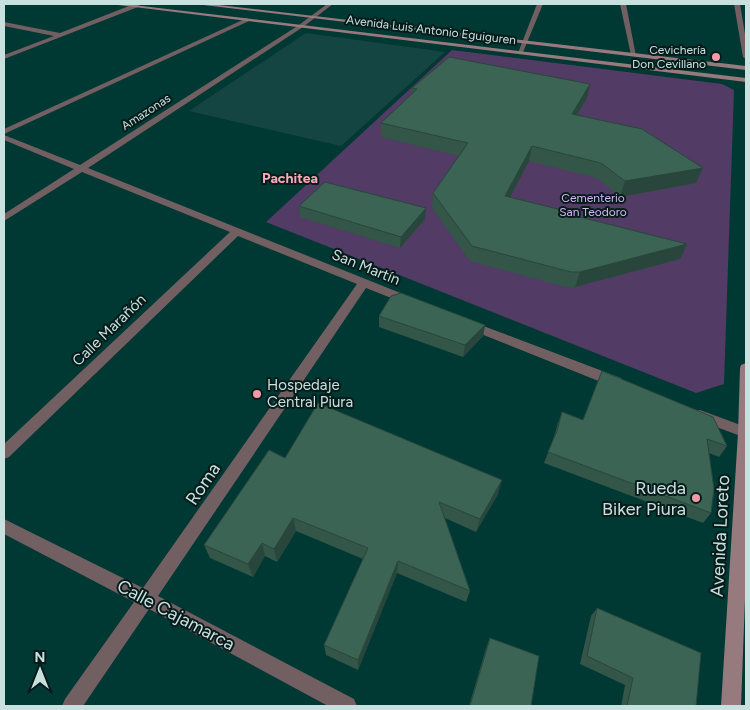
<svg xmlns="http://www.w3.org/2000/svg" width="750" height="710" viewBox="0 0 750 710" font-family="Figtree,sans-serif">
  <rect width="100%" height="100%" fill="#003834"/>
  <path fill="#154542" d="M306,33L445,52L341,146L189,111Z"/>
  <path fill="#523b65" d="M452,50L722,84L734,90L724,384L696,393L266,222Z"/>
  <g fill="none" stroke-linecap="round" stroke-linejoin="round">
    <g fill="#725f62" fill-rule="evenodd">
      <path d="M134,4H140L138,7L4,59V55L54,36L4,26V22L60,33Z"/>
      <path d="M327,4H333L303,27L88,168L413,298L415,301L409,305L366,288L158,596L354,699L357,706H328L149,609L83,706H62L65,699L134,602L4,534V519L143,588L357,284L238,236L9,457L4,459V444L230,232L82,172L4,221V214L74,169L4,140V135L80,165L299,25Z"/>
      <path d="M537,4H543L523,52L518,53Z"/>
      <path d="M620,4H626L636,56L631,55Z"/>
      <path d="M734,4H740L746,40V59L743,57Z"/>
      <path d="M247,18L249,21L4,134V129Z"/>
      <path d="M470,321L621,378L623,382L621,386H611L466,328L464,325Z"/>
      <path d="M700,410L746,427V438L695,419L693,415L695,411Z"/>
    </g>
    <g fill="#977a7e" fill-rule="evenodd">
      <path d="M110,4H125L746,78V82Z"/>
      <path d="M195,4H210L746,66V70Z"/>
      <path d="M746,363V572L741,706H721L738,433L740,368L741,365Z"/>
    </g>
  </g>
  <g fill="#335649">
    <path d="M412,88L587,98L577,115L696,183L620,197L597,178L529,161L510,197L570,212L569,215L687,244L680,259L575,287H566L470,261L432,208L433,193L459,156L381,137V123L412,94Z"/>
    <path d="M299,206L425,219L400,248L300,217Z"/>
    <path d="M379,316L485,325L483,336L463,357L379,327Z"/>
    <path d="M598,382L727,446L719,457L709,453L711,513L703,523L544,463L553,440L558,423L562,412L583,420Z"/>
    <path d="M285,458L498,494L476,532L445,518L470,591L466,602L397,573L358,670L326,655L324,645L363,559L296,531L277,562L265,556L253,577L210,558L204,545Z"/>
    <path d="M597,608L696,706H621L625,685L580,664L591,616Z"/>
    <path d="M490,638L531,706H469L487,645Z"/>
  </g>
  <g fill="#29463c">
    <path d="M590,84L587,98L569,128L572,114Z"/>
    <path d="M532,146L529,161L503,211L505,196Z"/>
    <path d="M703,168L696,183L620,197L625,181Z"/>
    <path d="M426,208L425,219L400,248L401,237Z"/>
    <path d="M687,244L680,259L575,287L580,272Z"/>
    <path d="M485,325L483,336L463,357L465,345Z"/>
    <path d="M502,480L498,494L476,532L480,519Z"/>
    <path d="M293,518L296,531L277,562L274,549Z"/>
    <path d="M262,543L265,556L253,577L248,564Z"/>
    <path d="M398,561L397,573L358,670V660Z"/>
  </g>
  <g fill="#3b6455" stroke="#29463c">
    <path d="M449,57L590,84L572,114L642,129L703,168L625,181L601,163L532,146L505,196L570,212L568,214L687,244L580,272H571L472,246L433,193L468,143L381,123L417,89L412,88Z"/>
    <path d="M325,182L426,208L401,237L299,206Z"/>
    <path d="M401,293L485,325L465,345L379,316L391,296Z"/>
    <path d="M602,371L713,417L727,446L707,439L714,489L711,513L548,452L557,431L562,412L583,420Z"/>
    <path d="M318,403L502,480L480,519L439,502L470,591L398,561L358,660L324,645L368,548L293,518L274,549L262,543L248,564L204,545L269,450L285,458Z"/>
    <path d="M597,608L701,653L696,706H627L633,678L587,656Z"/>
    <path d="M490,638L539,656L531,706H470Z"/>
  </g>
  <g fill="#f39aaa" stroke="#071b1a" stroke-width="2">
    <circle cx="716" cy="57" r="5"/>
    <circle cx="257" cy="394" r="5"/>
    <circle cx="696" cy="498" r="5"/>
  </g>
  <g text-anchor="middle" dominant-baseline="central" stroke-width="4" stroke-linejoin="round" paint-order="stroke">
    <g font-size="12" fill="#c8e1de" stroke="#071b1a">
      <text transform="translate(431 30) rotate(7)">Avenida Luis Antonio Eguiguren</text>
      <text transform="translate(146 112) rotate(-33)">Amazonas</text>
    </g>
    <g font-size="12" fill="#c8e1de" stroke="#071b1a" text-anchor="end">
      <text x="706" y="50">Cevichería<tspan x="706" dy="14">Don Cevillano</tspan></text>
    </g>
    <g font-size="12" fill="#d6b4f5" stroke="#071b1a">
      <text x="593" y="198">Cementerio<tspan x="593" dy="14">San Teodoro</tspan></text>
    </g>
    <g font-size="14" font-weight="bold" fill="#fdaab8" stroke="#071b1a">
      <text x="290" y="178">Pachitea</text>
    </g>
    <g font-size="15" fill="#c8e1de" stroke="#071b1a">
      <text transform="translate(366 267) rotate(22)">San Martín</text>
      <text transform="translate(109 330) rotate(-44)">Calle Marañón</text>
    </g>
    <g font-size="15" fill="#c8e1de" stroke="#071b1a" text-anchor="start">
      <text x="267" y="385">Hospedaje<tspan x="267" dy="17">Central Piura</tspan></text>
    </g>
    <g font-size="18" fill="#c8e1de" stroke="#071b1a">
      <text transform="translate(203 484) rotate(-56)">Roma</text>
      <text transform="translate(720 536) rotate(-87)">Avenida Loreto</text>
      <text transform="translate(176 615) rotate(28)">Calle Cajamarca</text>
    </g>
    <g font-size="18" fill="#c8e1de" stroke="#071b1a" text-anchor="end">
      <text x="686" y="488">Rueda<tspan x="686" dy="21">Biker Piura</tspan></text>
    </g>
  </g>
  <rect width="750" height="710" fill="none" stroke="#c8e1de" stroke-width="10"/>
  <g transform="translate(40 670)" stroke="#071b1a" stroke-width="4" paint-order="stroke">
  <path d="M0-4L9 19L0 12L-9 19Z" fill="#c8e1de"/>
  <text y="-8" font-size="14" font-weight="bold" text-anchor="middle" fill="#c8e1de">N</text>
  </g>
</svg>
